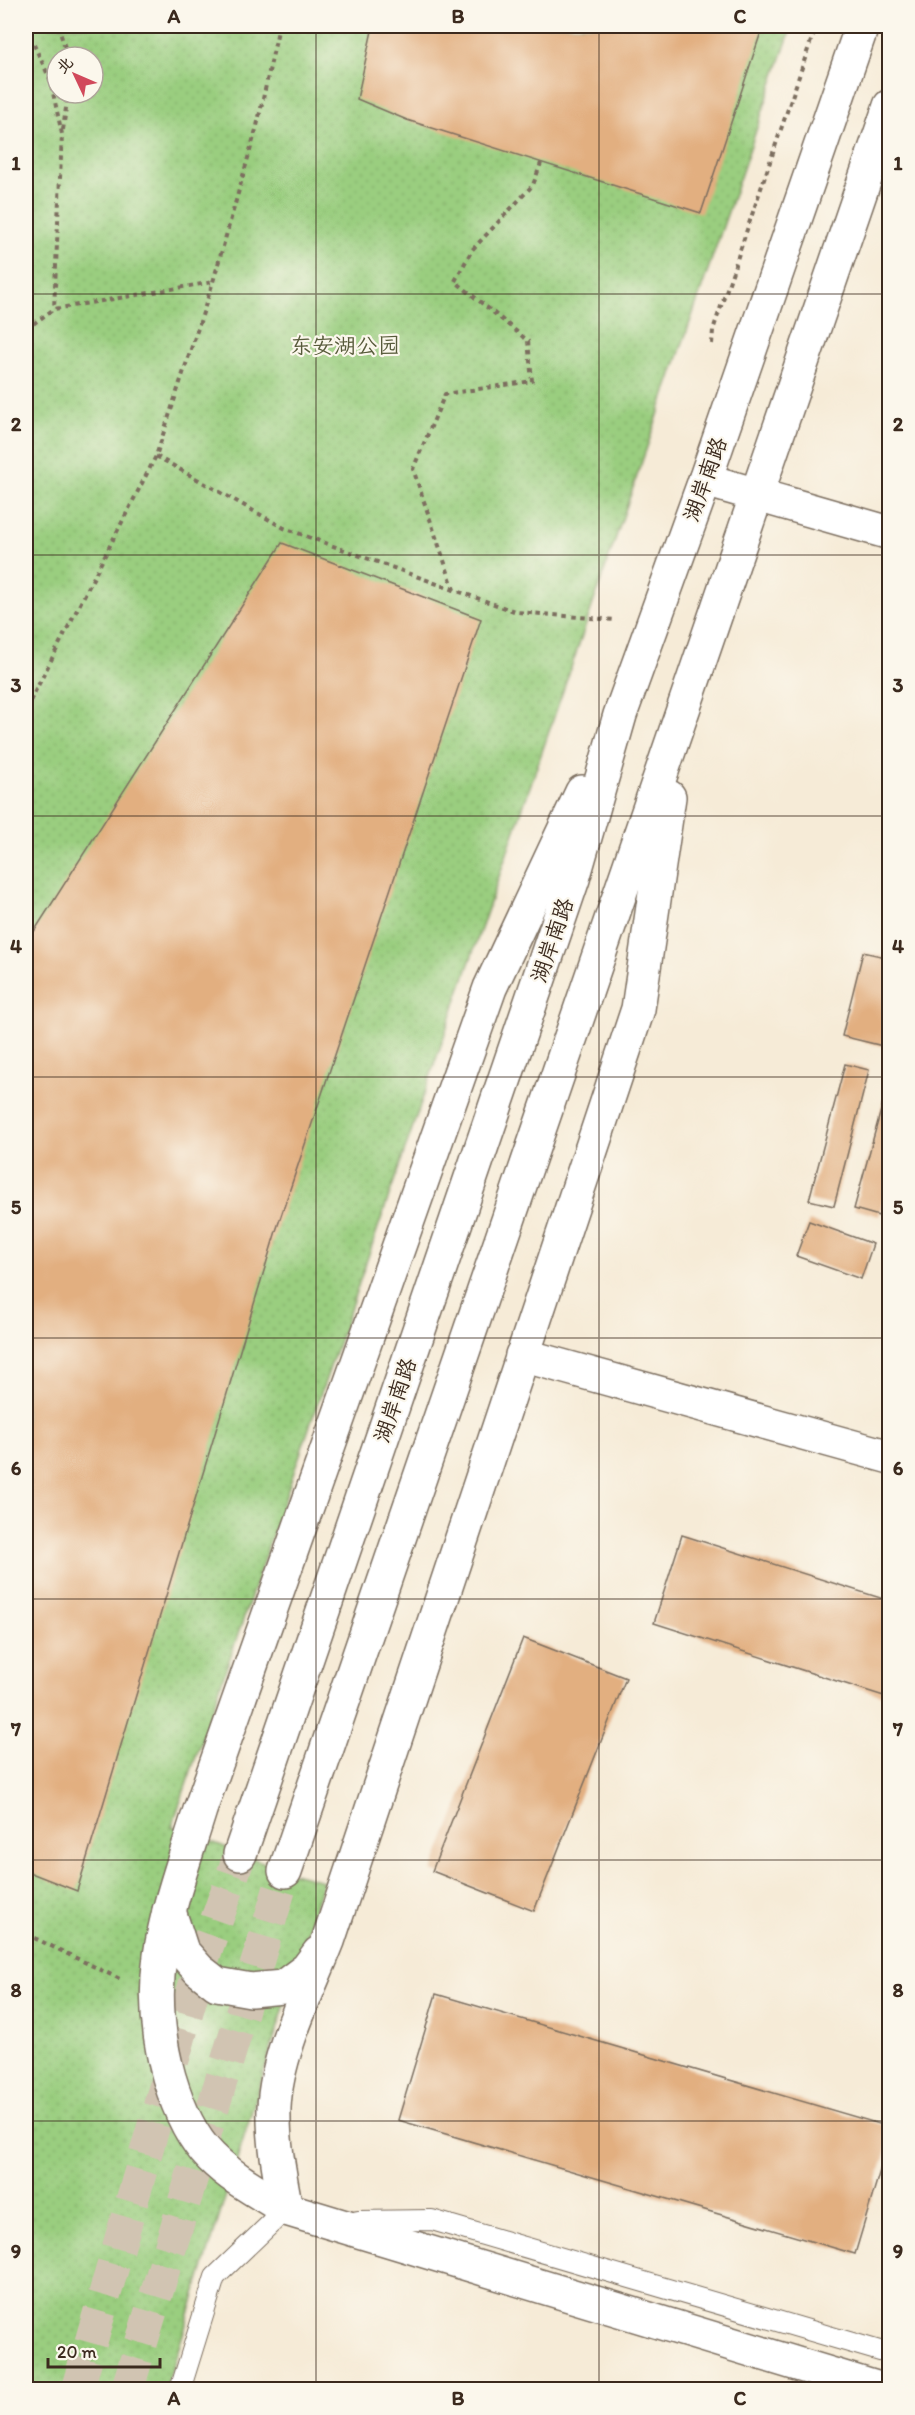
<svg xmlns="http://www.w3.org/2000/svg" width="915" height="2415" viewBox="0 0 915 2415" font-family="Itim,'LXGW WenKai TC',sans-serif">
  <defs>
    <pattern id="park-dots" width="8" height="8" patternUnits="userSpaceOnUse" patternTransform="scale(1.5)"><rect width="8" height="8" fill="#9ace7f"/><path d="M2 2h.1M6 6h.1" fill="none" stroke="#86b16d" stroke-width="1.8" stroke-linecap="round"/></pattern>
  </defs>
  <rect width="100%" height="100%" fill="#fbf7ec"/>
  <filter id="ink" filterUnits="userSpaceOnUse"><feTurbulence type="fractalNoise" baseFrequency=".0167" numOctaves="2"/><feDisplacementMap in="SourceGraphic" scale="12" xChannelSelector="R" yChannelSelector="G"/><feConvolveMatrix kernelMatrix="1 2 1 2 8 2 1 2 1" color-interpolation-filters="sRGB"/></filter>
  <filter id="wash" filterUnits="userSpaceOnUse"><feTurbulence type="fractalNoise" baseFrequency=".008" numOctaves="4" result="noise"/><feDisplacementMap in="SourceGraphic" scale="24" xChannelSelector="R" yChannelSelector="G"/><feGaussianBlur stdDeviation="1.35" result="paint"/><feColorMatrix in="noise" values="0 0 0 0 0 0 0 0 0 0 0 0 0 0 0 0 0 1.4 0 .05"/><feComposite in="paint" operator="in"/></filter>
  <g filter="url(#wash)">
    <rect width="100%" height="100%" fill="#f6ebd7"/>
    <path fill="url(#park-dots)" stroke="#6a7c4e" stroke-width="1.5" fill-rule="evenodd" d="M26,26H792L172,1826L285,1871L323,1881L166,2389L26,2390ZM57,57H93V93H57Z"/>
    <g id="blocks">
      <g fill="#e2af80">
        <path d="M373,26H763L701,213L407,120L357,99Z"/>
        <path d="M282,543L481,619L276,1231L77,1891L26,1871V944Z"/>
        <path d="M890,908V929L884,927Z"/>
        <path d="M863,952L890,958V1020L883,1046L842,1036Z"/>
        <path d="M845,1064L869,1070L834,1206L809,1200Z"/>
        <path d="M890,1077V1175L879,1216L854,1209Z"/>
        <path d="M809,1221L873,1244L861,1279L796,1256Z"/>
        <path d="M682,1535L890,1601V1698L654,1623Z"/>
        <path d="M523,1638L626,1678L534,1911L432,1871Z"/>
        <path d="M436,1994L890,2127V2137L855,2254L398,2120Z"/>
      </g>
    </g>
  </g>
  <g filter="url(#ink)">
    <use href="#blocks" fill-opacity="0" stroke="#7c6e5f" stroke-width="1.5"/>
    <g fill="none" stroke-linecap="round" stroke-linejoin="round">
      <g stroke="#d1c4b2" stroke-width="33" stroke-dasharray="33 16" stroke-linecap="butt">
        <path d="M77,2390L199,1970L240,1854"/>
        <path d="M127,2390L285,1871"/>
      </g>
      <defs>
        <g id="lane">
          <path d="M358,2221L432,2220L890,2354"/>
          <path d="M180,2390L215,2277L286,2209"/>
        </g>
        <g id="street">
          <path d="M705,480L890,533"/>
          <path d="M522,1355L890,1457"/>
          <path d="M286,2209L883,2390"/>
        </g>
        <g id="secondary">
          <path d="M240,1854L573,879L620,715L705,480L862,26"/>
          <path d="M285,1871L890,106"/>
          <path d="M169,1911L182,1951L199,1970L217,1984L251,1990L283,1987L307,1969L319,1953"/>
          <path d="M286,2209C260,2193 233,2179 211,2157C191,2137 177,2104 169,2077C140,1974 170,1907 200,1810L490,988L582,792"/>
          <path d="M286,2209C280,2176 273,2142 274,2108C276,2054 308,1992 328,1941L638,1009L669,797"/>
        </g>
      </defs>
      <use href="#lane" stroke="#7c6e5f" stroke-width="22"/>
      <use href="#street" stroke="#7c6e5f" stroke-width="36"/>
      <use href="#secondary" stroke="#7c6e5f" stroke-width="36"/>
      <g stroke="#7c6e5f" stroke-width="4" stroke-dasharray="4.5 4.5" stroke-linecap="butt">
        <path d="M58,26L68,57"/>
        <path d="M26,28L50,79L62,134L54,309"/>
        <path d="M63,130L68,93"/>
        <path d="M26,329L54,309L213,282"/>
        <path d="M712,344L713,330L816,26"/>
        <path d="M156,456L284,528L454,590L517,612L615,620"/>
        <path d="M454,590L413,469L445,394L532,381L528,341L455,281L472,250L533,185L541,163"/>
        <path d="M26,709L156,456L213,282L257,126L279,26"/>
        <path d="M26,1934L122,1980"/>
      </g>
      <use href="#lane" stroke="#fff" stroke-width="20"/>
      <use href="#street" stroke="#fff" stroke-width="33"/>
      <use href="#secondary" stroke="#fff" stroke-width="33"/>
    </g>
  </g>
  <path fill="none" stroke="#3b2a1e" stroke-width="1.5" stroke-opacity="0.55" d="M316,26V2390M599,26V2390M26,294H890M26,555H890M26,816H890M26,1077H890M26,1338H890M26,1599H890M26,1860H890M26,2121H890"/>
  <g text-anchor="middle" dominant-baseline="central" stroke-width="4.5" stroke-linejoin="round" paint-order="stroke">
    <g font-size="22" fill="#585b3b" stroke="#fbf7ec">
      <text x="345" y="345">东安湖公园</text>
    </g>
    <g font-size="22" fill="#3b2a1e" stroke="#fbf7ec">
      <text transform="translate(705 479) rotate(-70)">湖岸南路</text>
      <text transform="translate(552 940) rotate(-71)">湖岸南路</text>
      <text transform="translate(395 1400) rotate(-71)">湖岸南路</text>
    </g>
  </g>
  <rect width="915" height="2415" fill="none" stroke="#fbf7ec" stroke-width="66"/>
  <g transform="translate(75 75) rotate(314)"><circle r="28" fill="#fbf7ec" stroke="#aea59a" stroke-width="1.5"/>
  <path d="M0-4.5L10 22L0 15L-10 22Z" fill="#d1495b"/>
  <text y="-9" font-size="16" font-weight="bold" text-anchor="middle" fill="#3b2a1e">北</text>
  </g>
  <path d="M48 2358v9h112v-9" fill="none" stroke="#3b2a1e" stroke-width="3"/>
  <text x="57" y="2358" font-size="18" fill="#3b2a1e" stroke="#fbf7ec" stroke-width="4.5" paint-order="stroke">20 m</text>
  <rect x="33" y="33" width="849" height="2349" fill="none" stroke="#3b2a1e" stroke-width="2"/>
  <g font-size="20" text-anchor="middle" font-weight="bold" fill="#3b2a1e">
    <text x="174" y="23">A</text>
    <text x="458" y="23">B</text>
    <text x="740" y="23">C</text>
    <text x="16" y="170">1</text>
    <text x="898" y="170">1</text>
    <text x="16" y="431">2</text>
    <text x="898" y="431">2</text>
    <text x="16" y="692">3</text>
    <text x="898" y="692">3</text>
    <text x="16" y="953">4</text>
    <text x="898" y="953">4</text>
    <text x="16" y="1214">5</text>
    <text x="898" y="1214">5</text>
    <text x="16" y="1475">6</text>
    <text x="898" y="1475">6</text>
    <text x="16" y="1736">7</text>
    <text x="898" y="1736">7</text>
    <text x="16" y="1997">8</text>
    <text x="898" y="1997">8</text>
    <text x="16" y="2258">9</text>
    <text x="898" y="2258">9</text>
    <text x="174" y="2405">A</text>
    <text x="458" y="2405">B</text>
    <text x="740" y="2405">C</text>
  </g>
</svg>
